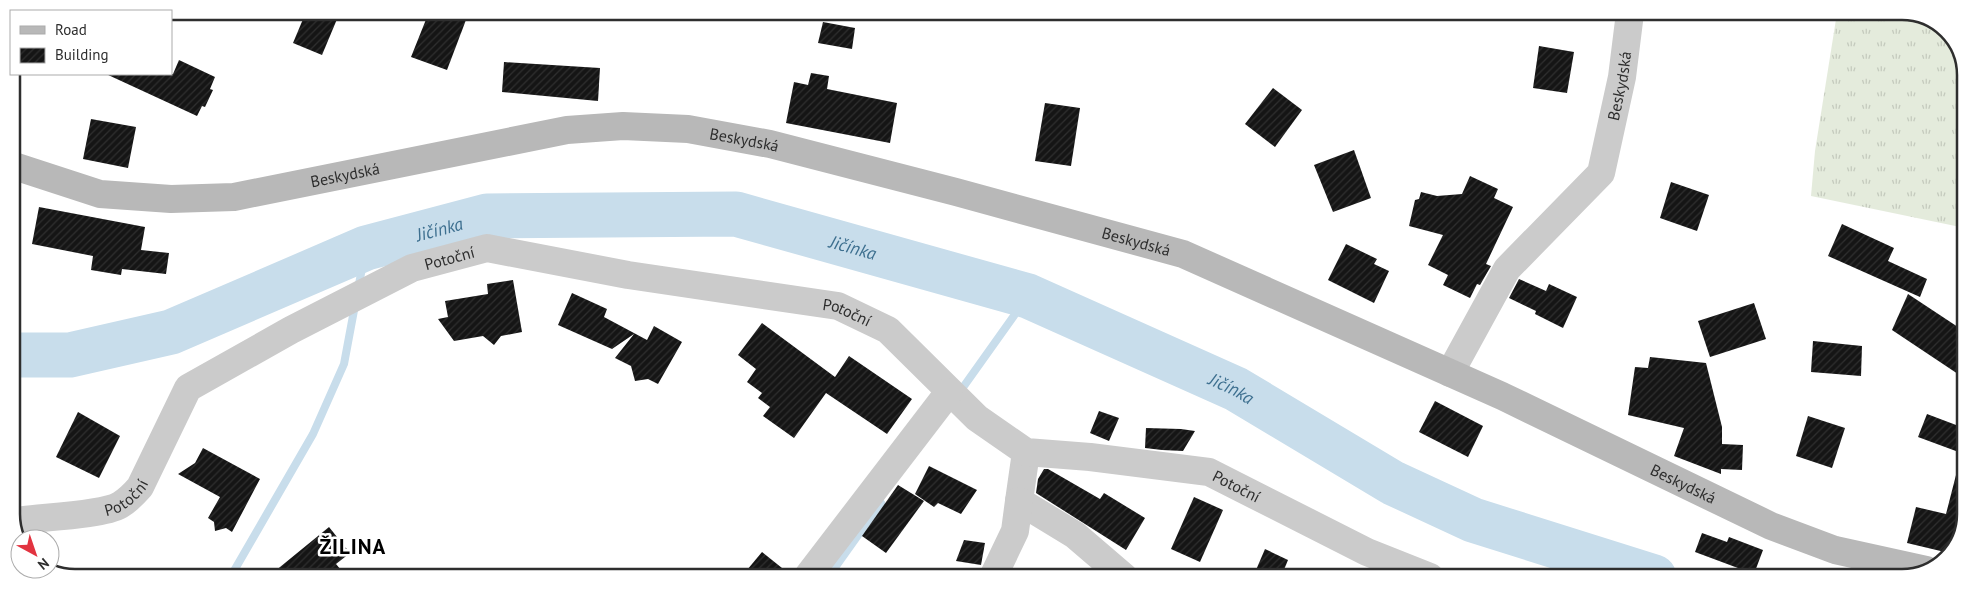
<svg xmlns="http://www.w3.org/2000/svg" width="1977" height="589" viewBox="0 0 1977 589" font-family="'PT Sans',sans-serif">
  <defs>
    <pattern id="grass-tufts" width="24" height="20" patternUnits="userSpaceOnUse" patternTransform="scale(1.25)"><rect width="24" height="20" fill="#e4ebdc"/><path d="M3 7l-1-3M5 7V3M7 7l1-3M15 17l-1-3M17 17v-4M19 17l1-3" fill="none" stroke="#c4cabd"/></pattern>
    <pattern id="building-hatch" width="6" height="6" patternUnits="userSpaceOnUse" patternTransform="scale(1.25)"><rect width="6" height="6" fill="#151515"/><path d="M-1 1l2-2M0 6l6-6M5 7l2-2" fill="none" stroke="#2f2f2f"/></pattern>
  </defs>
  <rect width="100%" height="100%" fill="#fff"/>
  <path fill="url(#grass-tufts)" d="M1837,13H1919L1950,33L1966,70L1965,228L1811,196L1815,151Z"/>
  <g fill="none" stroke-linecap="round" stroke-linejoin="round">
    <g stroke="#c8ddeb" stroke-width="8">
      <path d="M358,289L366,248"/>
      <path d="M959,393L1028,296"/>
      <path d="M231,576L313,434L344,364L355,305"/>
      <path d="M829,576L881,503"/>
    </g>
    <path stroke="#c8ddeb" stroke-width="45" id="s1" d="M11,353L17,355H70L171,332L366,248L487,216L736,214L1028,296L1236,389L1393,483L1473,520L1654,577"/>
  </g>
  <g fill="url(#building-hatch)">
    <path d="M306,12H340L322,55L293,43Z"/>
    <path d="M429,12H469L447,70L411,57Z"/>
    <path d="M823,22L855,28L852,49L818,43Z"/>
    <path d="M1539,46L1574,52L1567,93L1533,88Z"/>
    <path d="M179,60L215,77L210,89L213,90L205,107L202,106L197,116L106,74H173Z"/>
    <path d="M504,62L600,68L598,101L502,92Z"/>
    <path d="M811,73L829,76L827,89L897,103L890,143L786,123L794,82L808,85Z"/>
    <path d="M1273,88L1302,110L1275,147L1245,124Z"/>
    <path d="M1045,103L1080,108L1071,166L1035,161Z"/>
    <path d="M91,119L136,127L128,168L83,159Z"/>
    <path d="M1354,150L1371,198L1333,212L1314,165Z"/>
    <path d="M1470,176L1498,189L1494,198L1513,207L1486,264L1491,266L1480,285L1477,284L1470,298L1443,285L1448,275L1428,265L1443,235L1409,226L1415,200L1419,199L1421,192L1437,196L1462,194Z"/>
    <path d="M1671,182L1709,195L1697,231L1660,218Z"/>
    <path d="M39,207L145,227L141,250L169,253L166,274L122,269L121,275L91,270L93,256L32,244Z"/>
    <path d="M1842,224L1894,248L1888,261L1927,279L1920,297L1828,256Z"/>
    <path d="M1346,244L1377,259L1374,264L1389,271L1374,303L1328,280Z"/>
    <path d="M1519,279L1546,291L1549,284L1577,297L1563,328L1535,314L1536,311L1509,298Z"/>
    <path d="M513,280L522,332L501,336L494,345L483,336L454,341L438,319L448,317L445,301L488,294L487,284Z"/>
    <path d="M572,293L607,309L604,317L647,340L654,326L682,342L658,384L648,379L635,381L631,366L615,358L634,334L612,349L558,325Z"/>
    <path d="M1908,294L1964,331V378L1892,330Z"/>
    <path d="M1754,303L1766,339L1710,357L1698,321Z"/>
    <path d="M762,323L835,377L849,356L912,399L887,434L826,393L794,438L763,416L770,407L758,398L762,393L747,382L756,369L738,355Z"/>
    <path d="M1813,341L1862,346L1861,376L1811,372Z"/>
    <path d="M1650,357L1706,363L1722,427V444L1743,445L1742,470L1721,469V474L1674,456L1684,428L1628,415L1635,367L1648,368Z"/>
    <path d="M1435,401L1483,426L1468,457L1419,432Z"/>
    <path d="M1099,411L1119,418L1109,441L1090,433Z"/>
    <path d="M78,412L120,436L99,478L56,457Z"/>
    <path d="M1927,414L1964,428V454L1918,437Z"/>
    <path d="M1808,416L1845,428L1832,468L1796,456Z"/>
    <path d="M1146,428L1181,429L1195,431L1183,451L1162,450L1145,448Z"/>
    <path d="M203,448L260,479L232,532L226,528L215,531L214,522L208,518L220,497L178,474L195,463Z"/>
    <path d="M929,466L977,490L961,514L938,503L934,507L915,494Z"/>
    <path d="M1044,469H1048L1100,499L1104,493L1145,518L1126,550L1036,493L1038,479Z"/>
    <path d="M1956,475L1964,476V529L1949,553L1907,543L1916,507L1946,514Z"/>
    <path d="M898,485L924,501L886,553L862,536Z"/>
    <path d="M1194,497L1223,510L1200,562L1171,549Z"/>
    <path d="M329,527L350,553L336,564L346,576H269Z"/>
    <path d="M1702,533L1727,542L1729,537L1763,550L1754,574L1695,552Z"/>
    <path d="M964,540L985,543L981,565L956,561Z"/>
    <path d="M1265,549L1288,560L1281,577H1253Z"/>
    <path d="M762,552L792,576H742Z"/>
  </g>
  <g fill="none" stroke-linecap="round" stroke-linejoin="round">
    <g stroke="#cbcbcb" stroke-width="28">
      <path id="s2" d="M1450,373L1507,269L1601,173L1622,77L1630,13"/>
      <path d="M1026,452L1019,501L1075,535L1124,577"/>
      <path id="s3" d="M13,523L23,520C45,517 103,515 120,505C128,500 134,494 140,487L188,388L291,330L412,268L487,248L628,275L838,306L888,330L977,418L1026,452L1090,457L1209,472L1367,552L1430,577"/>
      <path d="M808,576L949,392"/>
      <path d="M993,577L1015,531L1019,501"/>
    </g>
    <path stroke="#b8b8b8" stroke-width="28" id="s4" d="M11,165L100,194L171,199L234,197L567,130L623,126L688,129L770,144L956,192L1183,254L1502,396L1771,526L1835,550L1926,570"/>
  </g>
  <g text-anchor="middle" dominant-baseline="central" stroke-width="5" stroke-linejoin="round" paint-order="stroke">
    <g font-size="16" fill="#2e2e2e" stroke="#fff">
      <text stroke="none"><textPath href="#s2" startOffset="342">Beskydská</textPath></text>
      <text stroke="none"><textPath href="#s4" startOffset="746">Beskydská</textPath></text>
      <text stroke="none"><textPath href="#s4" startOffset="341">Beskydská</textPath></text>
      <text stroke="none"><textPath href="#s4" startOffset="1151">Beskydská</textPath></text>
      <text stroke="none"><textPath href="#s3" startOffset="539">Potoční</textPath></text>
      <text stroke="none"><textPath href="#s3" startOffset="944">Potoční</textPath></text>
      <text stroke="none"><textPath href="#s4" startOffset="1750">Beskydská</textPath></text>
      <text stroke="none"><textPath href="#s3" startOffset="1389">Potoční</textPath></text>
      <text stroke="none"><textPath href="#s3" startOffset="118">Potoční</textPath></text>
    </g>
    <g font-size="18" font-style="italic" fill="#3d6f8f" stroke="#fff">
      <text stroke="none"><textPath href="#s1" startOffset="451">Jičínka</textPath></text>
      <text stroke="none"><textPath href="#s1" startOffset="871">Jičínka</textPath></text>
      <text stroke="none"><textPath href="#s1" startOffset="1276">Jičínka</textPath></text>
    </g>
    <g font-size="21" font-weight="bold" letter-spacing="1" fill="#000" stroke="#fff">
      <text x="353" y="546">ŽILINA</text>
    </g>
  </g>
  <path d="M0 0H1977V589H0ZM75 20H1902A55 55 0 0 1 1957 75V514A55 55 0 0 1 1902 569H75A55 55 0 0 1 20 514V75A55 55 0 0 1 75 20Z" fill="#fff" fill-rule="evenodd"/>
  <path fill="none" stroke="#2e2e2e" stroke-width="2.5" d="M75 20H1902A55 55 0 0 1 1957 75V514A55 55 0 0 1 1902 569H75A55 55 0 0 1 20 514V75A55 55 0 0 1 75 20Z"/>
  <rect x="10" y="10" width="162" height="65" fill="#ffffff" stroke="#ababab"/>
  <rect x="20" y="26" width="25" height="8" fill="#b8b8b8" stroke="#ababab"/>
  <text x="55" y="35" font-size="15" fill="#2e2e2e">Road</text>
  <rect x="20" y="48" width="25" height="15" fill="url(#building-hatch)" stroke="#ababab"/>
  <text x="55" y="60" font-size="15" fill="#2e2e2e">Building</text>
  <g transform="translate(35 554) rotate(140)"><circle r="24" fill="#ffffff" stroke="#ababab"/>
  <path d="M0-4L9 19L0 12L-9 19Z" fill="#e23340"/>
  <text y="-8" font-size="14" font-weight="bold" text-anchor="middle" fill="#2e2e2e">N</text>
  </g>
</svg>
